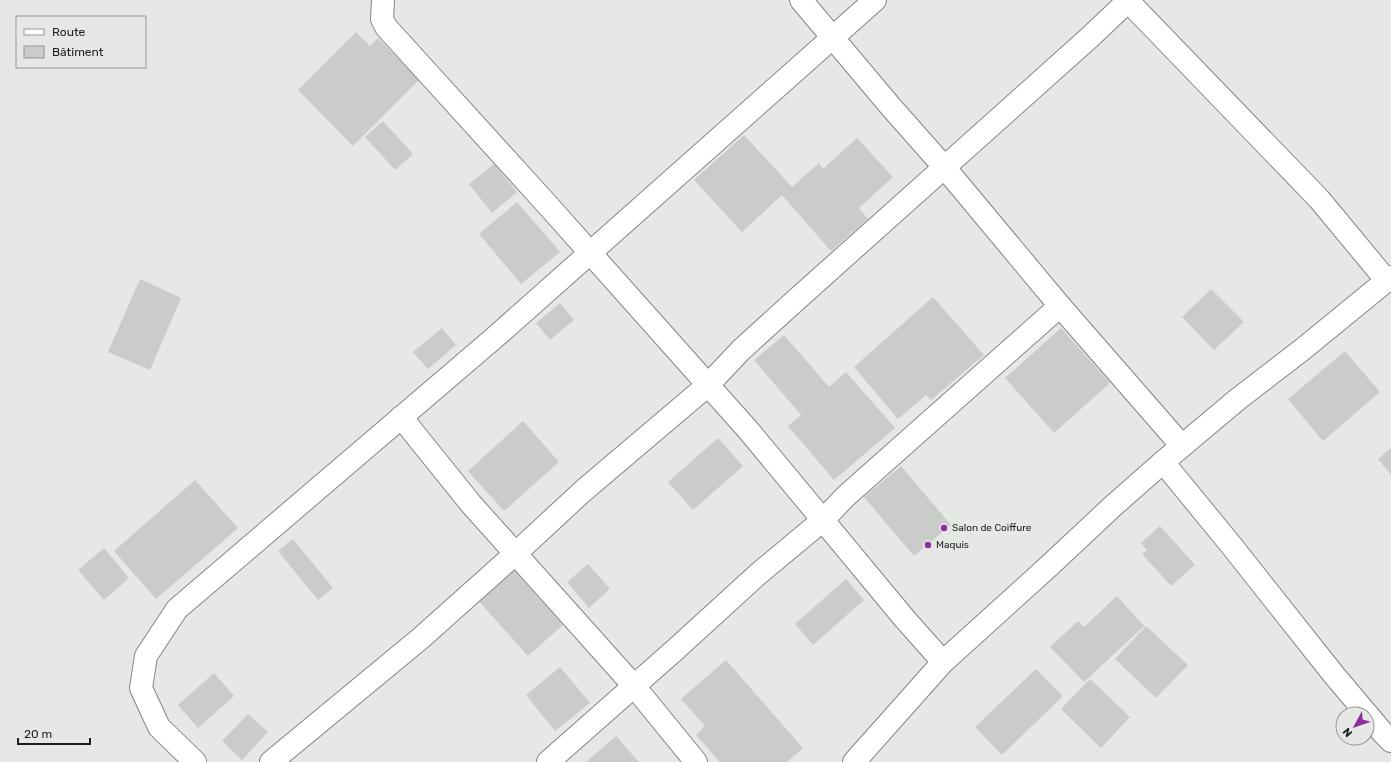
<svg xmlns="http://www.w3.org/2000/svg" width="1391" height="762" viewBox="0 0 1391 762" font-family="Rubik,sans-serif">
  <rect width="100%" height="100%" fill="#e5e8e5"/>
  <g fill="#c9ccc9">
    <path d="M356,32L370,46L378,38L419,80L353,146L298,90Z"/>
    <path d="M383,121L413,154L395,170L365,137Z"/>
    <path d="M744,135L792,187L819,163L823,169L857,138L893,177L859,208L868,219L831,251L782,195L742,232L694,180Z"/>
    <path d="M494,164L517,192L492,213L469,184Z"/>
    <path d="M517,202L560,252L521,284L479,234Z"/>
    <path d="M140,279L181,298L150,370L108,352Z"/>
    <path d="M1211,289L1244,322L1214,350L1182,317Z"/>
    <path d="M933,297L984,355L931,400L926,395L898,419L854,367Z"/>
    <path d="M560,303L574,320L550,340L536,323Z"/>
    <path d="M442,328L456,345L428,369L413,352Z"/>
    <path d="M1061,328L1110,383L1054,433L1005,378Z"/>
    <path d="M784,335L829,387L846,372L895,428L834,480L788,426L801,415L754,360Z"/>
    <path d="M1345,351L1380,392L1323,441L1288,399Z"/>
    <path d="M523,421L559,462L504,511L468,471Z"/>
    <path d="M718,438L743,466L693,510L668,482Z"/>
    <path d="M1391,448V475L1378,459Z"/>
    <path d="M901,466L951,525L914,556L864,497Z"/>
    <path d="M195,480L238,528L156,599L114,551Z"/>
    <path d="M1160,526L1195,565L1171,586L1142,554L1147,550L1141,543Z"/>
    <path d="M293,539L333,588L318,600L278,551Z"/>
    <path d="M104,548L129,578L104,600L78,570Z"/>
    <path d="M588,564L610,589L589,608L567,582Z"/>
    <path d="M512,568L563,625L528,656L477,599Z"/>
    <path d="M846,579L864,600L813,645L795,624Z"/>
    <path d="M1117,596L1144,626L1084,682L1050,647L1078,621L1084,627Z"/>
    <path d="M1146,626L1188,665L1156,698L1115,659Z"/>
    <path d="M726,660L803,748L787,762H720L696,735L705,726L681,699Z"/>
    <path d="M560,667L590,703L555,731L526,695Z"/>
    <path d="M1036,669L1063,696L1002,755L975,727Z"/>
    <path d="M214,673L234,696L198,728L178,705Z"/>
    <path d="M1090,679L1130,717L1101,748L1061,709Z"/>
    <path d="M248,714L268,732L242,760L222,741Z"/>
    <path d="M616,736L639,762H586Z"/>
  </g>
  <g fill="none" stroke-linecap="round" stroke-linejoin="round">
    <defs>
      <g id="street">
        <path d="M383,0L382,19L386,27L544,201L749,431L904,618L943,662"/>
        <path d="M801,0L891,107L945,168L1060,306L1182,446"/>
        <path d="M1127,0L1319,199L1387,281"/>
        <path d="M401,417L471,504L634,686L696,762"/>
        <path d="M1163,462L1231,545L1334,675L1383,733L1391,741"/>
        <path d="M195,762L159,727L141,688L146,656L177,609L493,339L875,0"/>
        <path d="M271,762L421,638L515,554L583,491L708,385L741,350L796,300L1089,38L1129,0"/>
        <path d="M548,762L676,649L757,575L823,520L846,496L1060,306"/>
        <path d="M854,762L943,662L1049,566L1113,506L1163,462L1238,399L1303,349L1391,277"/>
      </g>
    </defs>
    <use href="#street" stroke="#838582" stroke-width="24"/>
    <use href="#street" stroke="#fff" stroke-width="22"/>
  </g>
  <g fill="#8d319c" stroke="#e5e8e5" stroke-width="1.5">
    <circle cx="944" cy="528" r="4"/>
    <circle cx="928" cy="545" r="4"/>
  </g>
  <g text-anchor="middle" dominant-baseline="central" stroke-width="3.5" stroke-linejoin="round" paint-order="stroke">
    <g font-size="10" fill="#1d1e1d" stroke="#e5e8e5" text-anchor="start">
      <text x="952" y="528">Salon de Coiffure</text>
      <text x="936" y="545">Maquis</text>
    </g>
  </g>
  <rect x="16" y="16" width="130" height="52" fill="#e5e8e5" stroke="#959795"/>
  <rect x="24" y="29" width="20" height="6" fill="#ffffff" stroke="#959795"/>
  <text x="52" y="36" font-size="12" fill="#1d1e1d">Route</text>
  <rect x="24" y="46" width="20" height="12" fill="#c9ccc9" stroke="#959795"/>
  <text x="52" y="56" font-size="12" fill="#1d1e1d">Bâtiment</text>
  <g transform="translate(1355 726) rotate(230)"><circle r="19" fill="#e5e8e5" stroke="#959795"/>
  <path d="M0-3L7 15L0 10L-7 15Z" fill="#8d319c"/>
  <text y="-6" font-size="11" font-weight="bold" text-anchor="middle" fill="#1d1e1d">N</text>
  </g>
  <path d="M18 738v6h72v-6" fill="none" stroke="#1d1e1d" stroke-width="2"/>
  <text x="24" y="738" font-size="12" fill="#1d1e1d" stroke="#e5e8e5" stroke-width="3" paint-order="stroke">20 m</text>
</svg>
